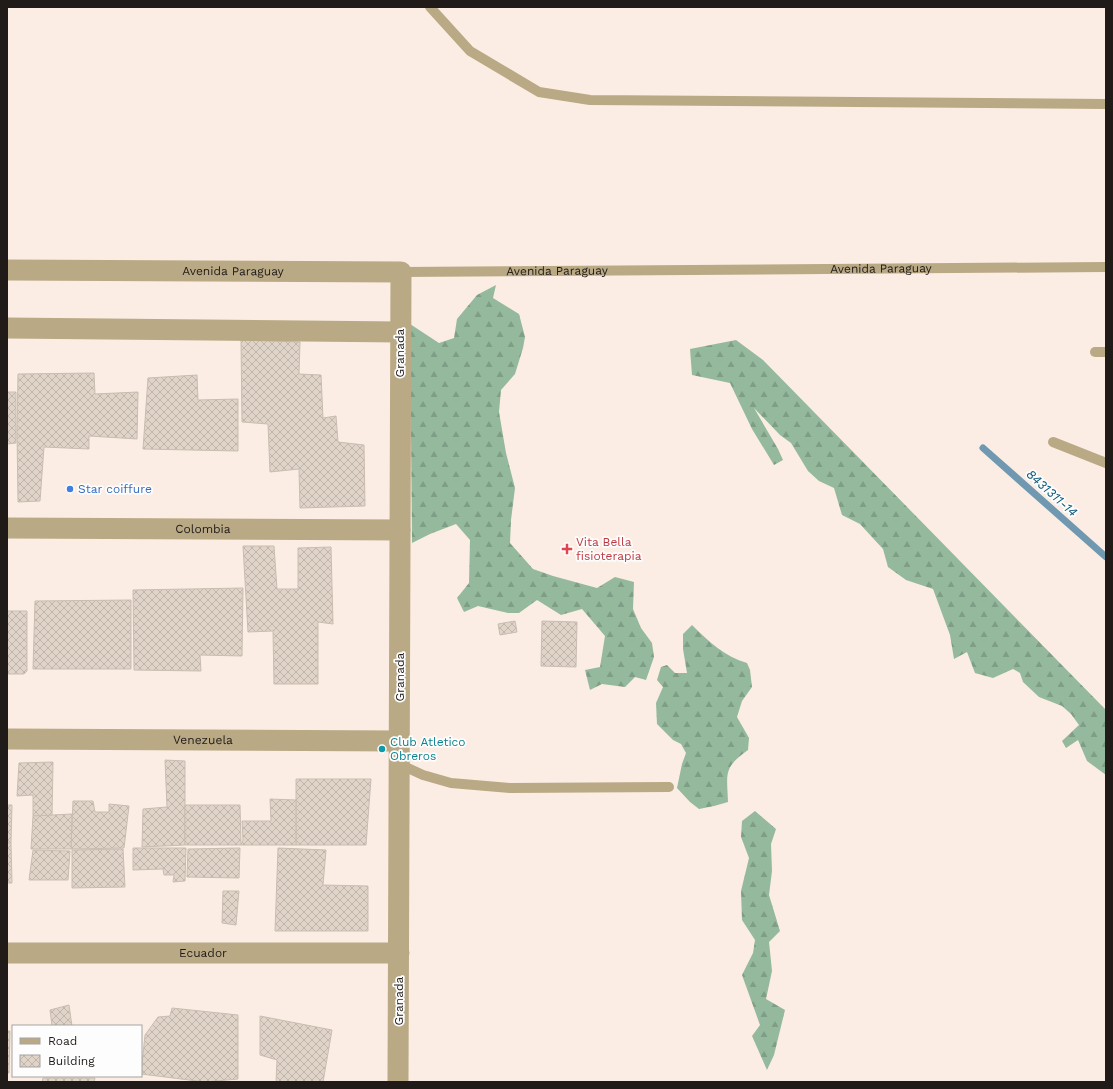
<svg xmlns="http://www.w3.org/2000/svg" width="1113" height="1089" viewBox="0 0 1113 1089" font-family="'Work Sans',sans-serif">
  <defs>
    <pattern id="forest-firs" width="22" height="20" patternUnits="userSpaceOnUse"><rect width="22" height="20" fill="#94b99c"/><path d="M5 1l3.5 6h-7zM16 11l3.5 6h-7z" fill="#7f9e86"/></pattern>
    <pattern id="building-cross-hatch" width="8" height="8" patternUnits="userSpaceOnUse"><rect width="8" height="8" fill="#e0d4c8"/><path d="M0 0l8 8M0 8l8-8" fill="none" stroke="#c0b5ab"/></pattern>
  </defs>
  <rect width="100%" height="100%" fill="#fbede3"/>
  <g fill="url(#forest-firs)">
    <path d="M496,285L493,298L519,314L525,337L523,348L515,374L501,390L499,412L506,453L515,488L511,520L510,543L533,569L553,576L597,588L615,577L634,582L633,609L641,628L652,643L654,657L646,680L635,677L625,687L602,684L590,690L585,670L600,667L605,636L582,609L561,615L537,600L519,613H508L478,606L464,612L457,598L469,583L470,540L456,524L430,534L412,543L410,324L439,343L454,338L457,319L477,295Z"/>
    <path d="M736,340L763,360L1106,710V775L1087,761L1078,740L1066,748L1062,741L1079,725L1071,714L1062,706L1039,697L1023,682L1020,673L1013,669L993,678L975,673L967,652L954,659L950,635L933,589L906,580L888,567L883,549L860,524L842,515L834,488L819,481L808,471L791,443L780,435L754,408L778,449L783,460L774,465L752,429L730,383L692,375L690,349Z"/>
    <path d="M692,625C708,641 725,657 747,663L750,670L752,687L742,701L737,717L749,738L748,750C723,768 727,773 728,802L714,806L699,809L690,802L677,788L682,764L686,753L681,744L673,740L657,724L656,703L663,687L657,680L661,667L667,665L675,673H687L683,649V634Z"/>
    <path d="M755,811L776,829L771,844L772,871L769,895L780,931L769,942L772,971L766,999L785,1010L774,1055L767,1070L752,1036L760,1025L742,975L753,953L755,940L742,920L741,891L749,858L741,837L742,821Z"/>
  </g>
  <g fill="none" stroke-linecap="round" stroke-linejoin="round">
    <path stroke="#7099b1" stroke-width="7" d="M983,448L1106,557"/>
  </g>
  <g fill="url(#building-cross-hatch)" stroke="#c9bdb1">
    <path d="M241,340L300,342L299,374L321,375L323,418L336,416L338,442L364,445L365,506L300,508L299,469L270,472L268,424L242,422Z"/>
    <path d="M94,373L95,394L138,392L137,439L89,436V449L44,447L40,501L18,502L17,432L18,374Z"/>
    <path d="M197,375L198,400L238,399V451L143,449L148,378Z"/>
    <path d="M7,392H16V443L7,444Z"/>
    <path d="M243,546H274L277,589H298V548L331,547L333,624L318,622V684H274L273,631L248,632Z"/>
    <path d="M243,588L242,656L200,655L201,671L134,670L133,590Z"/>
    <path d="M131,600V669H33L35,601Z"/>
    <path d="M7,611H27V671L24,674H7Z"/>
    <path d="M515,621L517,632L500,635L498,624Z"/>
    <path d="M542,621L577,622L576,667L541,666Z"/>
    <path d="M165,760L185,761V845L142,847L143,809L167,807Z"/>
    <path d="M53,762L52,816H33V795L17,796L19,763Z"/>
    <path d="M296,779H371L366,845H296Z"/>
    <path d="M270,799L296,800V845H241L243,840L242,821H271Z"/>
    <path d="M73,801H93L95,812H109V804L129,806L124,848L71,849Z"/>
    <path d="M7,805H12L11,843H7Z"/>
    <path d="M185,805H240L241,845H185Z"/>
    <path d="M72,814L71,849H31L33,816Z"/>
    <path d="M7,843H11L12,883H7Z"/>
    <path d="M133,848H186L185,881L173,882L174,875H164L163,869L133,870Z"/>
    <path d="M240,848L239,878L187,877L188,849Z"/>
    <path d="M278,848L326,850L323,885L368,886V931H275Z"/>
    <path d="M123,849L125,887L72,888V850Z"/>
    <path d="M33,850L70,851L68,880H29Z"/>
    <path d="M223,891H239L236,925L222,923Z"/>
    <path d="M69,1005L72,1026H52L50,1010Z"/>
    <path d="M172,1008L238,1015V1079L205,1082L141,1074L145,1035L158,1017L170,1016Z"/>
    <path d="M260,1016L332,1030L323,1082H276L277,1060L260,1055Z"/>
    <path d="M7,1031H10L9,1073H7Z"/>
    <path d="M43,1078H95L94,1082H42Z"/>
  </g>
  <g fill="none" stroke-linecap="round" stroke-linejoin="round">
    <g stroke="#b9a985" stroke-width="10">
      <path d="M430,7L470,51L539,92L590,100L1106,104"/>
      <path id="s1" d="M401,272L1106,267"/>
      <path d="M1095,352H1106"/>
      <path d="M1053,442L1106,463"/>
      <path d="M399,764L423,775L451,783L510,788L669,787"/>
    </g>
    <g stroke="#b9a985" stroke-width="21">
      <path id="s2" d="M7,270L401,272L398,1082"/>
      <path d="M7,328L400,332"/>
      <path id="s3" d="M7,528L400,530"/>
      <path id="s4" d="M7,739L399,741"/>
      <path id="s5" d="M7,953H399"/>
    </g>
  </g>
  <circle fill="#3f7fe0" stroke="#fdfdfd" stroke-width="1.5" cx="70" cy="489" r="4"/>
  <path fill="#e0444e" stroke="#fdfdfd" stroke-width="1.5" d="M565 543h4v4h4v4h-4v4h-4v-4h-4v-4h4z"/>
  <circle fill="#0f9aa8" stroke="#fdfdfd" stroke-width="1.5" cx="382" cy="749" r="4"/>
  <g text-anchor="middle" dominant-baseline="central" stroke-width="3.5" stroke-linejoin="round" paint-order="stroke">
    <g font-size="12" fill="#201b18" stroke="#fdfdfd">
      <text stroke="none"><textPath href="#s1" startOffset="480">Avenida Paraguay</textPath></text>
      <text stroke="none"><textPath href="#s2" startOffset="226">Avenida Paraguay</textPath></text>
      <text stroke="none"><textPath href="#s1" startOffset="156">Avenida Paraguay</textPath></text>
      <text transform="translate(400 353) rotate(-90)">Granada</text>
      <text stroke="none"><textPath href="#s3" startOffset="196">Colombia</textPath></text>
      <text transform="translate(400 677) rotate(-90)">Granada</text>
      <text stroke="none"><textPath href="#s4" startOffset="196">Venezuela</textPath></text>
      <text stroke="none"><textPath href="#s5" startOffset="196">Ecuador</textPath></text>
      <text transform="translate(399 1001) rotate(-90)">Granada</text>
    </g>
    <g font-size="12" fill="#366cbe" stroke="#fdfdfd" text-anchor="start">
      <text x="78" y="489">Star coiffure</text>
    </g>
    <g font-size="12" fill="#be3a42" stroke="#fdfdfd" text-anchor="start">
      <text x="576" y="542">Vita Bella<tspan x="576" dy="14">fisioterapia</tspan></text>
    </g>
    <g font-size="12" fill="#0d838f" stroke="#fdfdfd" text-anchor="start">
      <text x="390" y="742">Club Atletico<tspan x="390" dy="14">Obreros</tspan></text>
    </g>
    <g font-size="13" font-style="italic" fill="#085879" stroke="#fdfdfd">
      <text transform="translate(1052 493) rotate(42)">8431311-14</text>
    </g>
  </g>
  <rect width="1113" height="1089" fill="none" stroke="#201b18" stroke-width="16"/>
  <rect x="12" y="1025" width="130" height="52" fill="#fdfdfd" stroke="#a5a3a1"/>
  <rect x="20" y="1038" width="20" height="6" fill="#b9a985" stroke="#a5a3a1"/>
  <text x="48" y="1045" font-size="12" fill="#201b18">Road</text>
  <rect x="20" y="1055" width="20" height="12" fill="url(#building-cross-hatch)" stroke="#a5a3a1"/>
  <text x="48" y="1065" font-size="12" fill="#201b18">Building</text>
</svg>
